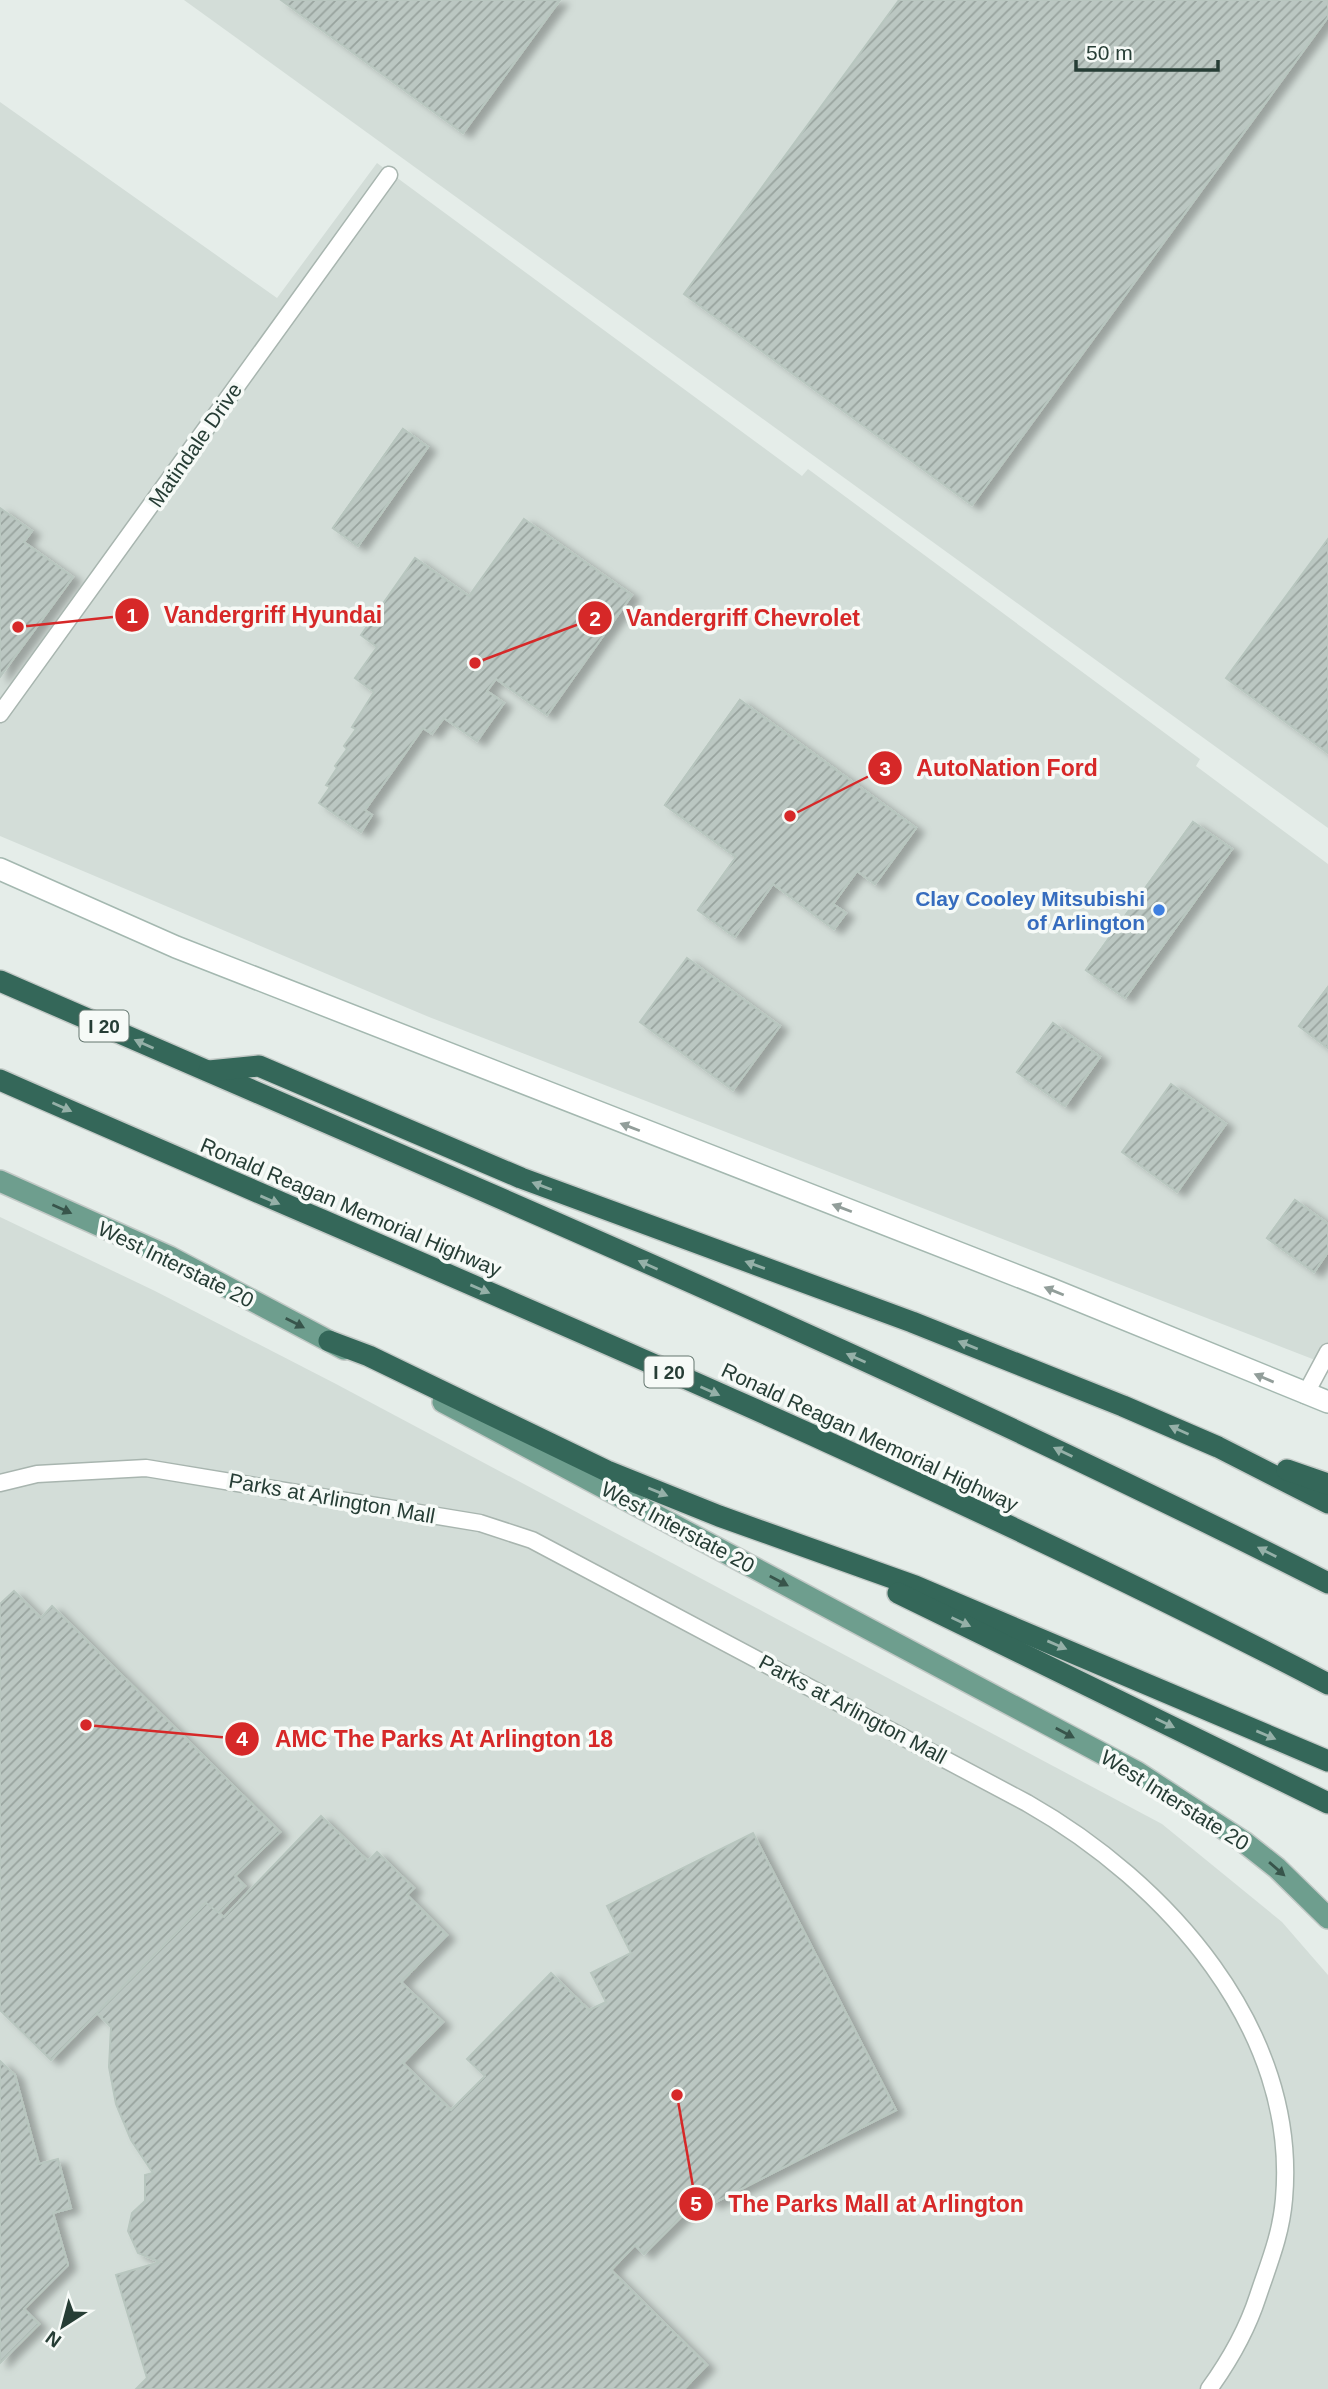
<svg xmlns="http://www.w3.org/2000/svg" width="1328" height="2389" viewBox="0 0 1328 2389" font-family="Helvetica,sans-serif">
  <defs>
    <pattern id="building-hatch" width="6" height="6" patternUnits="userSpaceOnUse" patternTransform="scale(1.75)"><rect width="6" height="6" fill="#bbc7c2"/><path d="M-1 1l2-2M0 6l6-6M5 7l2-2" fill="none" stroke="#98a39e"/></pattern>
    <filter id="shadow"><feDropShadow dx="8" dy="4.5" stdDeviation="3.5" flood-color="#0004"/></filter>
  </defs>
  <rect width="100%" height="100%" fill="#e5ede9"/>
  <g fill="#d3ddd8">
    <path d="M184,0H1328V828Z"/>
    <path d="M0,102L277,298L377,163L802,476L808,469L1200,759L1196,766L1328,864V1365L429,1017L0,836Z"/>
    <path d="M0,1217L155,1291L336,1384L1162,1824L1282,1922L1328,1975V2389H0Z"/>
  </g>
  <g fill="url(#building-hatch)" stroke="#b8c6bf" stroke-width="2" filter="url(#shadow)">
    <path d="M281,0H560L463,133Z"/>
    <path d="M899,0H1328V17L972,505L684,294Z"/>
    <path d="M403,429L428,447L358,546L333,528Z"/>
    <path d="M403,429L428,447L358,546L333,528Z"/>
    <path d="M0,508L32,531L24,542L73,577L0,677Z"/>
    <path d="M524,519L632,595L547,715L496,679L487,691L504,703L477,741L444,718L432,734L423,728L365,810L372,815L361,832L319,803L330,787L326,785L337,768L335,766L347,749L344,746L356,729L352,727L374,692L355,678L377,647L361,635L415,558L469,596Z"/>
    <path d="M1328,539V753L1226,678Z"/>
    <path d="M740,700L916,828L875,884L857,871L833,904L846,913L834,929L773,884L735,937L698,910L736,857L665,805Z"/>
    <path d="M740,700L916,828L875,884L857,871L833,904L846,913L834,929L773,884L735,937L698,910L736,857L665,805Z"/>
    <path d="M1193,822L1232,849L1125,998L1086,970Z"/>
    <path d="M1193,822L1232,849L1125,998L1086,970Z"/>
    <path d="M687,958L780,1026L733,1090L640,1022Z"/>
    <path d="M1328,987V1048L1299,1026Z"/>
    <path d="M1328,987V1048L1299,1026Z"/>
    <path d="M1053,1023L1100,1057L1065,1106L1017,1072Z"/>
    <path d="M1053,1023L1100,1057L1065,1106L1017,1072Z"/>
    <path d="M1171,1084L1226,1124L1177,1192L1122,1152Z"/>
    <path d="M1295,1200L1328,1224V1252L1314,1272L1267,1238Z"/>
    <path d="M1295,1200L1328,1224V1252L1314,1272L1267,1238Z"/>
    <path d="M14,1591L41,1618L52,1606L280,1832L235,1876L245,1886L218,1914L206,1903L51,2060L0,2010V1604Z"/>
    <path d="M321,1816L368,1861L377,1852L414,1888L407,1895L447,1935L401,1982L443,2022L403,2063L451,2110L485,2076L467,2059L551,1973L589,2010L606,2002L591,1973L631,1953L607,1906L753,1833L896,2110L712,2204L708,2197L681,2217L644,2254L635,2245L611,2270L707,2365L684,2389H136L147,2378L116,2275L160,2262L138,2253L128,2231L132,2213L145,2201V2175L153,2173L131,2140L116,2104L109,2067L111,2027L97,2013L206,1903L224,1917Z"/>
    <path d="M0,2061L15,2075L39,2164L58,2159L71,2208L53,2213L68,2265L24,2309L39,2324L0,2363Z"/>
  </g>
  <g fill="none" stroke-linecap="round" stroke-linejoin="round">
    <defs>
      <g id="street">
        <path d="M0,714L389,175"/>
        <path d="M1305,1395L1328,1352"/>
        <path d="M0,1483L37,1474L146,1468L480,1523L532,1540L1027,1803C1166,1882 1299,2029 1284,2199C1281,2235 1269,2263 1258,2296C1247,2330 1230,2360 1209,2389"/>
      </g>
      <path id="secondary" d="M0,869L176,947L1051,1289L1328,1402"/>
      <g id="primary">
        <path d="M0,1181L170,1257L344,1349"/>
        <path d="M443,1402L1137,1772L1244,1842L1277,1868L1328,1918"/>
      </g>
      <g id="highway">
        <path d="M0,981C445,1175 895,1363 1328,1583"/>
        <path d="M209,1071L259,1066L521,1178L912,1322L1123,1406L1218,1447L1328,1503"/>
        <path d="M0,1080C445,1276 897,1459 1328,1684"/>
        <path d="M329,1341L369,1356L607,1471L719,1516L915,1586L1328,1761"/>
        <path d="M1287,1470L1328,1484"/>
        <path d="M898,1593L1328,1803"/>
      </g>
    </defs>
    <use href="#street" stroke="#a8b5af" stroke-width="19"/>
    <use href="#secondary" stroke="#a4b8b0" stroke-width="24"/>
    <use href="#primary" stroke="#c2c9c6" stroke-width="24"/>
    <use href="#highway" stroke="#c2c9c6" stroke-width="24"/>
    <use href="#street" stroke="#fff" stroke-width="16"/>
    <use href="#secondary" stroke="#fff" stroke-width="21"/>
    <use href="#primary" stroke="#6e9e8e" stroke-width="21"/>
    <use href="#highway" stroke="#346759" stroke-width="21"/>
  </g>
  <defs><path id="oneway-solid" d="M-6-.8H1V-3.2L6.5 0L1 3.2V.8H-6Z" transform="scale(1.75)"/></defs>
  <g fill="#95b0a8">
    <use href="#oneway-solid" transform="translate(144 1044) rotate(-156)"/>
    <use href="#oneway-solid" transform="translate(62 1107) rotate(24)"/>
    <use href="#oneway-solid" transform="translate(542 1186) rotate(-159)"/>
    <use href="#oneway-solid" transform="translate(270 1200) rotate(23)"/>
    <use href="#oneway-solid" transform="translate(648 1265) rotate(-156)"/>
    <use href="#oneway-solid" transform="translate(755 1265) rotate(-160)"/>
    <use href="#oneway-solid" transform="translate(480 1289) rotate(23)"/>
    <use href="#oneway-solid" transform="translate(968 1345) rotate(-158)"/>
    <use href="#oneway-solid" transform="translate(856 1358) rotate(-156)"/>
    <use href="#oneway-solid" transform="translate(710 1391) rotate(24)"/>
    <use href="#oneway-solid" transform="translate(1179 1430) rotate(-156)"/>
    <use href="#oneway-solid" transform="translate(1063 1452) rotate(-154)"/>
    <use href="#oneway-solid" transform="translate(658 1492) rotate(22)"/>
    <use href="#oneway-solid" transform="translate(1267 1552) rotate(-153)"/>
    <use href="#oneway-solid" transform="translate(961 1622) rotate(25)"/>
    <use href="#oneway-solid" transform="translate(1057 1645) rotate(23)"/>
    <use href="#oneway-solid" transform="translate(1165 1723) rotate(26)"/>
    <use href="#oneway-solid" transform="translate(1266 1735) rotate(23)"/>
  </g>
  <g fill="#929e9a">
    <use href="#oneway-solid" transform="translate(630 1127) rotate(-159)"/>
    <use href="#oneway-solid" transform="translate(842 1208) rotate(-159)"/>
    <use href="#oneway-solid" transform="translate(1054 1291) rotate(-158)"/>
    <use href="#oneway-solid" transform="translate(1264 1378) rotate(-157)"/>
  </g>
  <g fill="#38554b">
    <use href="#oneway-solid" transform="translate(62 1209) rotate(24)"/>
    <use href="#oneway-solid" transform="translate(295 1323) rotate(27)"/>
    <use href="#oneway-solid" transform="translate(779 1581) rotate(28)"/>
    <use href="#oneway-solid" transform="translate(1065 1733) rotate(28)"/>
    <use href="#oneway-solid" transform="translate(1277 1869) rotate(41)"/>
  </g>
  <circle fill="#3f7fe0" stroke="#f6faf7" stroke-width="2.5" cx="1159" cy="910" r="7"/>
  <g text-anchor="middle" dominant-baseline="central" stroke-width="7" stroke-linejoin="round" paint-order="stroke">
    <g fill="#f6faf7" stroke="#64766f" stroke-width="2">
      <rect x="79.5" y="1010.5" width="49" height="31" rx="5"/>
      <rect x="644.5" y="1356.5" width="49" height="31" rx="5"/>
    </g>
    <g font-size="19" font-weight="bold" fill="#263d35">
      <text x="104" y="1026">I 20</text>
      <text x="669" y="1372">I 20</text>
    </g>
    <g font-size="21" fill="#263d35" stroke="#f6faf7">
      <text transform="translate(195 445) rotate(-55)">Matindale Drive</text>
      <text transform="translate(351 1207) rotate(23)">Ronald Reagan Memorial Highway</text>
      <text transform="translate(176 1264) rotate(26)">West Interstate 20</text>
      <text transform="translate(870 1437) rotate(25)">Ronald Reagan Memorial Highway</text>
      <text transform="translate(332 1498) rotate(10)">Parks at Arlington Mall</text>
      <text transform="translate(678 1527) rotate(28)">West Interstate 20</text>
      <text transform="translate(853 1709) rotate(28)">Parks at Arlington Mall</text>
      <text transform="translate(1175 1800) rotate(32)">West Interstate 20</text>
    </g>
    <g font-size="21" font-weight="bold" fill="#366cbe" stroke="#f6faf7" text-anchor="end">
      <text x="1145" y="898">Clay Cooley Mitsubishi<tspan x="1145" dy="24">of Arlington</tspan></text>
    </g>
  </g>
  <path fill="none" stroke="#d62828" stroke-width="2.5" d="M18 627L132 615M475 663L595 618M790 816L885 768M86 1725L242 1739M677 2095L696 2204"/>
  <g fill="#d62828" stroke="#f6faf7" stroke-width="2.5">
    <circle cx="18" cy="627" r="7"/>
    <circle cx="475" cy="663" r="7"/>
    <circle cx="790" cy="816" r="7"/>
    <circle cx="86" cy="1725" r="7"/>
    <circle cx="677" cy="2095" r="7"/>
    <circle cx="132" cy="615" r="18"/>
    <circle cx="595" cy="618" r="18"/>
    <circle cx="885" cy="768" r="18"/>
    <circle cx="242" cy="1739" r="18"/>
    <circle cx="696" cy="2204" r="18"/>
  </g>
  <g font-size="21" text-anchor="middle" font-weight="bold" fill="#fff">
    <text x="132" y="623">1</text>
    <text x="595" y="626">2</text>
    <text x="885" y="776">3</text>
    <text x="242" y="1746">4</text>
    <text x="696" y="2211">5</text>
  </g>
  <g font-size="23" text-anchor="middle" font-weight="bold" fill="#d62828" stroke="#f6faf7" stroke-width="7" stroke-linejoin="round" paint-order="stroke">
    <text x="273" y="623">Vandergriff Hyundai</text>
    <text x="743" y="626">Vandergriff Chevrolet</text>
    <text x="1007" y="776">AutoNation Ford</text>
    <text x="444" y="1747">AMC The Parks At Arlington 18</text>
    <text x="876" y="2212">The Parks Mall at Arlington</text>
  </g>
  <g transform="translate(63 2326) rotate(216)" stroke="#f6faf7" stroke-width="5" paint-order="stroke">
  <path d="M0-5L12 26L0 18L-12 26Z" fill="#263d35"/>
  <text y="-10" font-size="19" font-weight="bold" text-anchor="middle" fill="#263d35">N</text>
  </g>
  <path d="M1076 60v10h142v-10" fill="none" stroke="#263d35" stroke-width="3.5"/>
  <text x="1086" y="60" font-size="21" fill="#263d35" stroke="#f6faf7" stroke-width="5" paint-order="stroke">50 m</text>
</svg>
